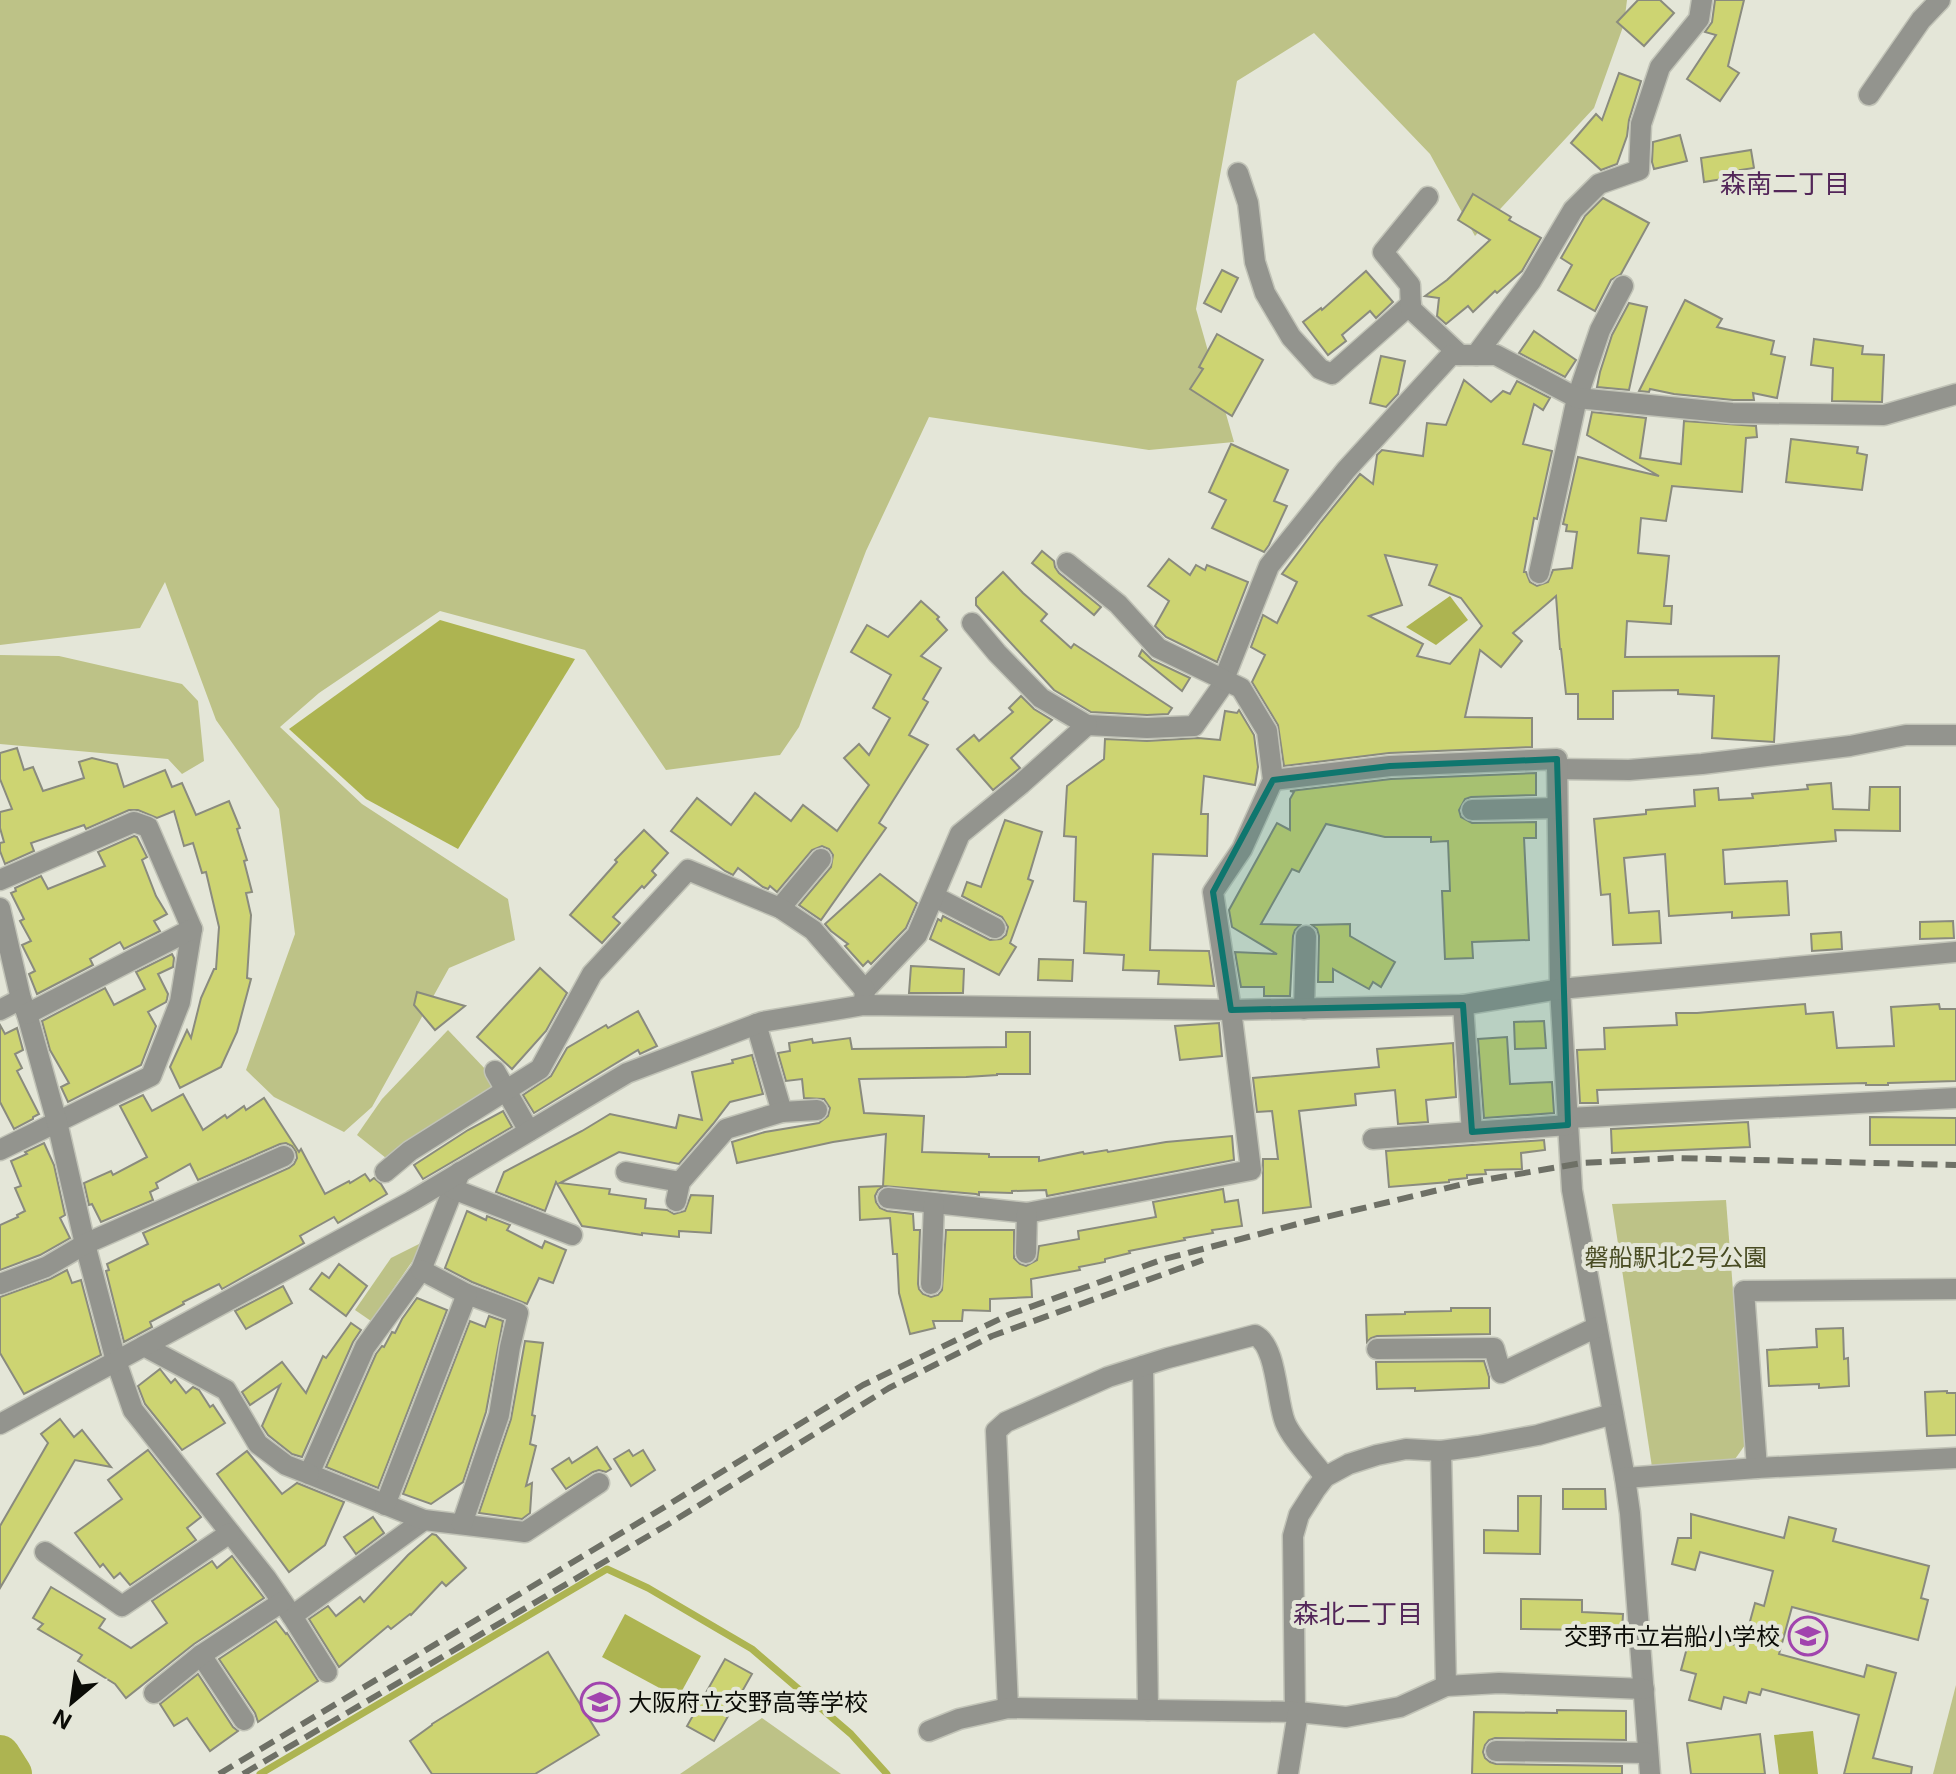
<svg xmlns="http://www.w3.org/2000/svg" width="1956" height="1774" viewBox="0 0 1956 1774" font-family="Inter,'Noto Sans JP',sans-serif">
  <rect width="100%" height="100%" fill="#e4e6d8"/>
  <g fill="#bdc287">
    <path d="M0,0H1627L1624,24L1594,108L1475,236L1430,154L1314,33L1237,81L1196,309L1234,442L1149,450L929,417L866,551L799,727L780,755L666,770L585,650L440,611L319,693L280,727L362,804L508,899L515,940L449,968L372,1107L344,1132L274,1097L246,1070L295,934L279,809L216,720L165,582L140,628L0,645Z"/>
    <path d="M0,655L59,656L182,684L198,701L204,761L182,774L168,759L0,744Z"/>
    <path d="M448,1030L487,1071L497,1092L391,1162L357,1135L382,1099Z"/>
    <path d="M1726,1200L1745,1445L1733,1462L1652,1467L1612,1204Z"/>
    <path d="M427,1240L371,1321L355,1310L391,1258Z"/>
    <path d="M1956,1685V1774H1933Z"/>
    <path d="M762,1718L841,1774H680Z"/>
  </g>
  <g fill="#adb451">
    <path d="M1450,596L1468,620L1436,645L1406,627Z"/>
    <path d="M440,620L575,659L458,849L366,799L289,729Z"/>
    <path d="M625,1614L701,1656L678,1698L602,1657Z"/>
    <path d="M1813,1731L1818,1774H1779L1774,1735Z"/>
  </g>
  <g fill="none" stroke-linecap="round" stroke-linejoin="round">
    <path stroke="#adb451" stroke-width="7" d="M260,1774L607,1569L648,1588L752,1649L851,1734L887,1774"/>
    <path stroke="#adb451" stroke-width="40" d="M0,1755L12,1774"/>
  </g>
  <g fill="#cdd472" stroke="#8a8b7e" stroke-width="2" fill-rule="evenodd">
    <path d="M1638,0H1660L1674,13L1644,46L1617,22Z"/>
    <path d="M1715,0H1744L1728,66L1739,73L1720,101L1687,79L1716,35L1705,32L1712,22Z"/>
    <path d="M1619,73L1641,81L1629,120L1627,136L1617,164L1601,170L1571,143L1596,114L1602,120Z"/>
    <path d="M1680,135L1687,161L1654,169L1652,162L1653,142Z"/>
    <path d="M1751,150L1754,168L1740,170L1741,176L1704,182L1701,158Z"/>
    <path d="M1473,194L1511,217L1509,220L1541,238L1522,271L1497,293L1495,291L1473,312L1468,306L1446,324L1437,316L1439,298L1425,296L1447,280L1490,240L1458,220Z"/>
    <path d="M1603,198L1649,223L1621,274L1611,280L1595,311L1558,290L1572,265L1561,258L1585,216Z"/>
    <path d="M1222,270L1238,278L1221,312L1204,303Z"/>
    <path d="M1366,271L1393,302L1376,318L1370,311L1342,335L1346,341L1328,355L1303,322L1321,308L1322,310Z"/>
    <path d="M1685,300L1722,319L1717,327L1774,341L1771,354L1785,357L1777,398L1753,393L1754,400H1733L1674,394L1650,389L1649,392L1639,391Z"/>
    <path d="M1629,303L1647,307L1629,390L1597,387L1600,372L1612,335Z"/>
    <path d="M1534,331L1576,360L1565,377L1519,353Z"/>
    <path d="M1217,334L1263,360L1232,416L1190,389L1203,369L1199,367Z"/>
    <path d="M1814,339L1863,346L1862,354L1884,355L1882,402L1832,401L1833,368L1811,365Z"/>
    <path d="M1381,356L1405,361L1398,394L1386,407L1370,403Z"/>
    <path d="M1464,380L1491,402L1503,391L1510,394L1517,381L1550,398L1543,410L1534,404L1523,444L1552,451L1537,519L1534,518L1524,572H1526L1530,582L1537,586L1548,582L1553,570L1572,568L1577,532L1566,531L1567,525L1563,524L1578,457L1659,476L1587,435L1592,412L1646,418L1640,458L1681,464L1684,421L1756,426L1757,437L1746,438L1742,492L1672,486L1666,521L1641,518L1638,553L1669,556L1664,606H1672L1671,624L1627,621L1625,657L1779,656L1774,742L1712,738L1714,696L1678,694V690L1613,691V719H1578V694H1566L1561,649H1560L1556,596L1513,633L1522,641L1501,667L1480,650L1465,717L1532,718V747L1389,753L1284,766L1278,725L1252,682L1265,655L1251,647L1263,615L1277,623L1297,582L1282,574L1321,522L1360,474L1373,484L1377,455L1382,450L1423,456L1427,423L1446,425ZM1385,555L1437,565L1429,585L1461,598L1482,626L1450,664L1417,656L1423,644L1369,616L1402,605Z"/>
    <path d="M1791,439L1858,447L1857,453L1867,455L1862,490L1786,482Z"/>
    <path d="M1231,444L1288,470L1274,501L1287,506L1269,545L1264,552L1212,528L1226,500L1209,492Z"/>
    <path d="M1042,551L1054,561L1055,567L1059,573L1101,607L1094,615L1032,563Z"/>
    <path d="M1169,559L1190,575L1196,565L1205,570L1207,565L1248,582L1217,662L1166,637L1155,626L1169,601L1148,586Z"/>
    <path d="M1003,572L1023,593L1047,614L1041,621L1071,648L1074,644L1172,708L1168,714L1147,715L1091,712L1054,690L976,605V598Z"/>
    <path d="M921,601L939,617L937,619L947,630L921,656L941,668L923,699L928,702L909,735L928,745L879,823L886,828L821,920L799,905L831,867L833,855L829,849L822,846L812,850L777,892L770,886L768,889L763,887L738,868L733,875L725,871L671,831L697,798L731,825L755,793L791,821L803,805L837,831L869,785L844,758L859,744L869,755L890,718L873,708L891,675L851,652L867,625L888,637Z"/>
    <path d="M1142,650L1152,660L1190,678L1182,691L1139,656Z"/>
    <path d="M1021,696L1034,709L1052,720L1011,758L1020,768L993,790L957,749L974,735L979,741L1013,712L1009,708Z"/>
    <path d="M1239,710L1254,735L1258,767L1255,785L1204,776L1201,814H1208L1207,856L1153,854L1150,950L1209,951L1214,986L1158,984L1159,971L1123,970L1124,955L1084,953L1086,902L1074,901L1076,837L1064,836L1067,786L1104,759L1105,739L1147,741L1198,738L1220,740L1225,711L1237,713Z"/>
    <path d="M17,748L24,770L33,767L43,791L84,778L79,762L92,758L117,764L124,787L165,770L172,787L182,783L196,815L229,801L240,828L237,829L247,860L244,861L252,892L246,893L251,915L247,978L251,979L237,1032L221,1067L180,1088L170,1067L187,1030L191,1038L201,998L214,969H216L219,927L206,872L202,873L193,843L184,846L174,811L157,818L138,810H129L86,829L84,825L31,843L34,851L5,864L0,851V843L4,842L0,828V812L12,809L0,779V753Z"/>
    <path d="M1536,773V795L1471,797L1465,799L1459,810L1461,817L1472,823L1536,822V838H1524L1529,940L1472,942L1473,958L1445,959L1442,891H1450L1448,841L1431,842V837H1385L1326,824L1299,872L1292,869L1261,924L1300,925L1295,930L1293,936L1290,996H1264V987H1241L1235,952L1277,954L1232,927L1229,910L1277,823L1290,830V799L1294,792L1290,791L1391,779Z"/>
    <path d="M1831,783L1833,809L1869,810L1870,787H1900V831L1835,830L1836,841L1723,850L1725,884L1787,881L1789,915L1732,918V912L1669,916L1665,854L1624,858L1629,913L1659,911L1661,943L1613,945L1610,894L1601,895L1594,819L1646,814V810L1695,806L1694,790L1718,788L1719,800L1753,798L1752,794L1808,789L1807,785Z"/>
    <path d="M1005,820L1042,832L1028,879L1033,881L1010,943L1016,947L999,975L930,939L938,919L941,921L943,916L990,940L1001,939L1006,935L1008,927L1002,917L962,896L967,882L981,887Z"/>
    <path d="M644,830L668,853L652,871L656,875L644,888L642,886L613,917L620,923L602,943L570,915L617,862L615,860Z"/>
    <path d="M134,836L137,837L147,857L142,860L156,896L167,914L154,921L160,931L124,949L120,942L90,959L93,965L37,994L29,974L35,971L22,945L31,941L20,921L24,919L11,893L16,891L15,888L41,876L48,889L105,866L98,852Z"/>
    <path d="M880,874L917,903L906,928L871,964L868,961L863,966L845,946L848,944L831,931L825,924Z"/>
    <path d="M1953,921L1954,938L1920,939V922Z"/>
    <path d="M1350,924V936L1395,962L1381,987L1373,982L1369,989L1333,969V982H1318L1319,936L1317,929L1312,925Z"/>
    <path d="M1841,932L1842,949L1812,951L1811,934Z"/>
    <path d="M172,954L174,958L173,967L158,974L168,994L167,999L166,1002L148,1012L156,1026L141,1065L68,1102L61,1087L69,1083L50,1050L42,1021L105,988L114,1005L145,989L136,972Z"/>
    <path d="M1039,959L1073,960L1072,981L1038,980Z"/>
    <path d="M911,966L964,969L963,993H909Z"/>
    <path d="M540,968L567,993L546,1031L512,1069L477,1037Z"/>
    <path d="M417,992L465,1006L435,1030L414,1005Z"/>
    <path d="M1805,1004L1806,1014L1833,1012L1837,1048L1894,1046L1891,1007L1939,1004L1940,1009H1956V1081L1888,1083V1085H1866V1083L1597,1090L1598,1103H1580L1577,1050L1605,1049L1604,1028L1677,1025L1676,1013H1697Z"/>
    <path d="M638,1011L657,1046L640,1054L638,1050L534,1113L523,1095L551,1076L567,1048L606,1025L608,1028Z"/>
    <path d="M1544,1021L1546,1048L1515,1049L1514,1022Z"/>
    <path d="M1219,1023L1222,1056L1180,1060L1175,1026Z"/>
    <path d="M0,1025L5,1034L17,1028L23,1050L15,1054L22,1068L17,1071L39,1114L33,1117V1119L14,1129L0,1102Z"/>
    <path d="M1006,1032H1030V1074H997V1075L966,1077L859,1079L864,1113L924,1116L922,1152L989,1154V1157H1039V1161L1083,1152L1084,1154L1107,1150L1108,1152L1166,1142L1232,1136L1234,1160L1047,1196L1046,1190L1012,1191V1193L979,1192V1195L976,1194L884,1186L878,1190L875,1196L876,1202L880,1208L887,1211L913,1214L914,1230H920L918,1284L919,1289L923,1294L931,1297L938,1295L942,1290L946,1230H1014V1258L1020,1264L1026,1266L1037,1260L1039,1246L1079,1239L1078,1231L1156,1217L1153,1202L1223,1189L1225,1202L1238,1200L1242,1226L1212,1230L1213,1233L1184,1238L1185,1240L1129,1251L1130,1253L1105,1259V1262L1079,1267L1080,1270L1031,1279L1032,1297L990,1299V1311L963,1310L962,1321H933L935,1328L910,1334L899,1293L897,1254H893L890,1218L860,1220L859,1187L883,1186L886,1134L833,1142L737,1163L732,1142L765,1132L819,1123L828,1116L830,1108L824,1099L804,1098L802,1079L786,1081L778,1053L790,1051L789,1043L812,1039L813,1043L850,1038L852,1049L1006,1047Z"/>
    <path d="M1507,1037L1510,1084L1552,1082L1554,1113L1484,1118L1478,1039Z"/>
    <path d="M1453,1043L1456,1097L1426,1100L1428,1122L1398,1124L1395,1090L1355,1094L1356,1105L1299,1111L1311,1207L1263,1213V1159H1278L1272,1111L1257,1112L1253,1078L1379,1067L1377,1049Z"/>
    <path d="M752,1055L763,1094L730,1102L713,1124L679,1164L619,1152L560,1183L610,1189L609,1194L646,1199L645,1208L667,1210L674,1214L685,1211L691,1195L713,1196L711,1233L679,1231V1237L642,1233V1235L582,1226L556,1182L545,1211L496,1192L504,1172L582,1131L610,1114L676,1128L679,1115L702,1120L692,1072L733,1063L732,1060Z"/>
    <path d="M183,1094L203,1130L225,1115L227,1118L244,1106L246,1110L264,1098L299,1152L301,1149L325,1194L349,1181L350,1183L365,1174L370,1181L374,1178L381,1184L387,1194L338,1223L334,1217L300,1236L304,1243L222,1289L219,1284L183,1302L184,1304L150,1322L152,1327L124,1342L106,1271L109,1270L107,1264L148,1244L143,1233L289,1168L294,1164L297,1158L296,1152L292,1146L286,1143L280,1144L198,1180L190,1164L156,1183L158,1188L150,1192L153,1200L101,1222L92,1204L89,1205L84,1183L111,1171L113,1175L147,1157L120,1106L143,1095L152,1111Z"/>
    <path d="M503,1111L512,1127L423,1179L414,1165L468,1130Z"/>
    <path d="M1870,1117L1956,1118V1145H1870Z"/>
    <path d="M1748,1122L1750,1147L1612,1153L1611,1129Z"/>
    <path d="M1544,1140L1545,1150L1521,1153L1522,1169L1485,1170L1486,1174L1467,1175V1178L1449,1180V1182L1389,1187L1386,1151Z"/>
    <path d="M44,1143L54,1165L65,1215L60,1218L70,1238L40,1255L0,1270V1225L18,1217L17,1215L25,1211L15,1188L21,1186L11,1161L27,1154L25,1152Z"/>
    <path d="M467,1211L486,1220L487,1216L510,1225L507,1230L542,1248L545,1241L566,1250L553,1283L539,1278L527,1304L472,1282L445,1268Z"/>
    <path d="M339,1264L367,1286L346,1316L310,1289L322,1273L329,1278Z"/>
    <path d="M67,1270L72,1283L81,1280L101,1355L24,1394L0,1353V1297L50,1279Z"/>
    <path d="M283,1286L292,1303L246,1329L235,1311Z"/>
    <path d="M417,1298L447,1310L378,1488L326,1467L376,1354L382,1346L384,1347L392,1332L395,1333L402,1319Z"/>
    <path d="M1451,1308H1490V1334L1377,1336L1371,1338L1367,1342L1366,1315L1405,1314V1312L1451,1311Z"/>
    <path d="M489,1316L503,1321L486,1412L463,1482L431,1504L403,1494L470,1321L485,1327Z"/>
    <path d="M351,1323L361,1330L353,1342L302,1457L292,1454L268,1435L262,1426L280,1385L250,1405L242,1392L282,1362L306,1393L323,1356L326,1358Z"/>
    <path d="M1843,1328L1844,1359L1848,1358L1849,1386L1819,1388V1384L1769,1386L1767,1350L1817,1347L1816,1329Z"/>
    <path d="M525,1341L543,1343L532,1415L535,1416L530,1444L536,1446L526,1486L532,1483L530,1513L522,1519L479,1513L511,1419Z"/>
    <path d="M1484,1361L1489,1377V1388L1415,1391V1388L1377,1389L1376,1362Z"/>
    <path d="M160,1369L171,1383L175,1379L186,1393L193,1387L199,1390L210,1407L213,1405L225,1423L182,1450L145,1404L138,1386Z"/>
    <path d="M1947,1391V1393H1956V1435L1927,1436L1925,1392Z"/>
    <path d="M60,1419L74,1437L82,1430L111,1467L75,1460L0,1588V1526L48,1443L41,1434Z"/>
    <path d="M597,1447L611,1469L606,1472L599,1470L593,1472L566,1489L552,1469L569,1458L572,1463Z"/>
    <path d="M148,1450L201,1517L187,1528L196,1540L130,1585L120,1573L114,1578L103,1564L100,1567L75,1533L122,1499L108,1480Z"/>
    <path d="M629,1450L633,1456L643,1450L655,1470L631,1486L614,1459Z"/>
    <path d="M247,1451L282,1494L297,1483L344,1502L325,1545L289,1572L217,1474Z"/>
    <path d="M1563,1489H1605L1606,1509H1563Z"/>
    <path d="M1518,1496H1541L1540,1554L1484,1553V1530L1518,1531Z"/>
    <path d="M1691,1514L1784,1538L1789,1517L1836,1529L1833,1541L1929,1566L1921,1598L1928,1600L1918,1640L1792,1607L1779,1654L1864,1677L1867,1665L1896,1673L1873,1758L1912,1767L1911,1774H1844L1859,1715L1762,1689L1760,1695L1749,1692L1746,1703L1724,1697L1721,1709L1689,1700L1696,1674L1681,1670L1691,1633L1743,1647L1755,1603L1764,1606L1773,1571L1700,1552L1695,1570L1672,1564L1678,1538H1691Z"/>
    <path d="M373,1517L384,1533L356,1554L344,1537Z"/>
    <path d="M432,1534L436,1535L466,1568L446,1586L442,1582L411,1615L410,1614L391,1629L388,1626L339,1667L309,1619L328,1606L336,1616L360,1597L364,1602L408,1555Z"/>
    <path d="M232,1556L264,1598L194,1644L126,1698L115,1684L78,1661L82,1655L38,1629L43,1624L33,1618L51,1587L105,1619L99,1628L131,1648L167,1623L152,1601L212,1561L217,1568Z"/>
    <path d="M1521,1599L1582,1600V1612L1623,1614L1622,1633L1593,1630L1521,1629Z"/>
    <path d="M276,1621L286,1634L287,1633L318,1681L258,1722L255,1713L219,1659Z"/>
    <path d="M548,1652L599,1735L535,1774H432L410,1741L432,1725V1724Z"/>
    <path d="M725,1659L752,1674L714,1741L687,1726Z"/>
    <path d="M198,1674L233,1727L238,1731L210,1751L187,1718L174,1726L160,1704Z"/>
    <path d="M1557,1710L1626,1711V1740L1495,1738L1489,1740L1485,1745L1483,1752L1485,1758L1490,1762L1496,1764L1622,1766V1774H1472L1474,1712L1557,1713Z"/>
    <path d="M1760,1734L1765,1774H1691L1687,1743Z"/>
  </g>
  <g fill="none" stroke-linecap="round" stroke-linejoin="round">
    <defs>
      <g id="minor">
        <path d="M1869,95L1921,20L1940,0"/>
        <path d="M1238,173L1248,203L1255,262L1265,293L1291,337L1320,369L1332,374L1411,304"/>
        <path d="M1428,197L1383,252L1410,285L1411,309L1460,355"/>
        <path d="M1476,355L1531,281L1573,210L1599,184L1639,170L1641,124L1660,67L1699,19L1702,0"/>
        <path d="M1539,573L1577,398L1600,330L1623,286"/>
        <path d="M1087,725L1147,728L1194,726L1220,689L1269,566L1346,470L1451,355H1496L1577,398L1732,413L1884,415L1956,394"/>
        <path d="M1557,769L1629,770L1702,764L1850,746L1906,735H1956"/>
        <path d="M1273,780L1390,766L1557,759L1560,989L1572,1190L1625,1478L1630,1513L1650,1774"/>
        <path d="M1472,810L1557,808"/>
        <path d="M0,880L134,822L148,827L192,929L180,1002L151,1076L0,1150"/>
        <path d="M935,897L995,928"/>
        <path d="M0,908L21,999L27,1014L57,1122L85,1244L116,1361L133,1410L266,1578L292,1616L424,1520"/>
        <path d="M780,908L821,859"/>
        <path d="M864,1001L865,990L917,935L960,834L1021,784L1087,725L1041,698L997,653L972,623"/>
        <path d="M1463,1005L1472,1132"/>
        <path d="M1304,1009L1306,936"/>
        <path d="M0,1010L21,999"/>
        <path d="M27,1014L192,929"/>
        <path d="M756,1024L782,1112"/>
        <path d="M495,1071L529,1131"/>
        <path d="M1568,1118L1956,1098"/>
        <path d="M1373,1139L1568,1125"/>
        <path d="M385,1172L410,1151L540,1069L592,974L688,870L780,908L813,930L865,990"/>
        <path d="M460,1172L421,1270L365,1347L309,1474L424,1520L525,1532L599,1483"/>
        <path d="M626,1172L680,1182"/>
        <path d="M453,1189L572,1235"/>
        <path d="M888,1198L1027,1213L1251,1170L1231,1010L1213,892L1242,849L1273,780L1267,731L1241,688L1158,648L1118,604L1067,563"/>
        <path d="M676,1201L680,1182L726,1129L782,1112L817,1110"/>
        <path d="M1026,1253L1027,1213"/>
        <path d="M421,1270L467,1294L518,1313L510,1347L499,1415L462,1524"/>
        <path d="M0,1284L46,1267L85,1244L284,1156"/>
        <path d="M931,1284L934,1204"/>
        <path d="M144,1346L226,1390L258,1444L286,1465L309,1474"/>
        <path d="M1377,1349L1494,1348L1501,1373L1597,1327"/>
        <path d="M1143,1366L1148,1710"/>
        <path d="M0,1424L412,1201L627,1073L762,1022L864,1005L1231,1010L1463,1005L1560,989L1956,952"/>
        <path d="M1441,1451L1446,1686"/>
        <path d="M1757,1468L1744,1291L1956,1289"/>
        <path d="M1625,1478L1757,1468L1956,1458"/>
        <path d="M385,1505L467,1294"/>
        <path d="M45,1552L122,1606L230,1533"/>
        <path d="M292,1616L327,1672"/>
        <path d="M201,1655L244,1720"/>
        <path d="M154,1693L201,1655L282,1602"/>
        <path d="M1008,1708L996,1431L1006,1422L1108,1377L1168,1358L1255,1335C1277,1346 1276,1399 1285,1422C1291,1438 1314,1462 1325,1477"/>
        <path d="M1295,1712L1293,1536L1299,1515L1315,1490L1325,1477L1349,1464L1377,1455L1406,1449L1441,1451L1478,1446L1538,1435L1613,1414"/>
        <path d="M929,1731L959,1719L1008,1708L1298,1712L1346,1717L1400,1707L1446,1686L1499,1683L1644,1689"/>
        <path d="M1496,1751L1648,1753"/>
        <path d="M1288,1774L1298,1712"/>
      </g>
    </defs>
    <use href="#minor" stroke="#c1c3b7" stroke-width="23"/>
    <use href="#minor" stroke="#93948e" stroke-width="20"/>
    <g stroke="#6e7066" stroke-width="6" stroke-dasharray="16 8" stroke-linecap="butt">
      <path d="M219,1774L663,1508L863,1385L1008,1315L1161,1260L1305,1222L1472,1182L1582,1163L1675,1158L1956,1165"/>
      <path d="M243,1774L667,1525L889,1388L992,1336L1203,1260"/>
    </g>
  </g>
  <path fill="#0f766e" fill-opacity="0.2" stroke="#0f766e" stroke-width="6" stroke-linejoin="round" d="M1557,759L1568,1125L1472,1132L1463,1005L1231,1010L1213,892L1273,780L1390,766Z"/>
  <defs>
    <symbol id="school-ring" viewBox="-11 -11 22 22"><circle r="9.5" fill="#e4e6d8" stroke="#a144ae" stroke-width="1.5"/><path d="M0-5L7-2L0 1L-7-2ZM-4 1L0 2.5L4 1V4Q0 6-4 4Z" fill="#a144ae"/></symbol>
  </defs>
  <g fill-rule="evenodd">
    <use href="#school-ring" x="1786" y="1614" width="44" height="44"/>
    <use href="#school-ring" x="578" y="1680" width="44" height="44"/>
  </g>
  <g text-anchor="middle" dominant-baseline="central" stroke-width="8" stroke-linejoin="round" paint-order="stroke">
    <g font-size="24" fill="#484b22" stroke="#e4e6d8">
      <text x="1676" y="1257">磐船駅北2号公園</text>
    </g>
    <g font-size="24" fill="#0b0c07" stroke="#e4e6d8" text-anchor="end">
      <text x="1780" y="1636">交野市立岩船小学校</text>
      <text x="628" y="1702" text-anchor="start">大阪府立交野高等学校</text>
    </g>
    <g font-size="26" fill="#532659" stroke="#e4e6d8">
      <text x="1785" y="183">森南二丁目</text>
      <text x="1358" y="1613">森北二丁目</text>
    </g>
  </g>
  <g transform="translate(72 1702) rotate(209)" stroke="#e4e6d8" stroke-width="6" paint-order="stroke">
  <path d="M0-6L14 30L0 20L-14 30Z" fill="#0b0c07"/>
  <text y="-12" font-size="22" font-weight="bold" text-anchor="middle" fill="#0b0c07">N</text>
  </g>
</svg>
